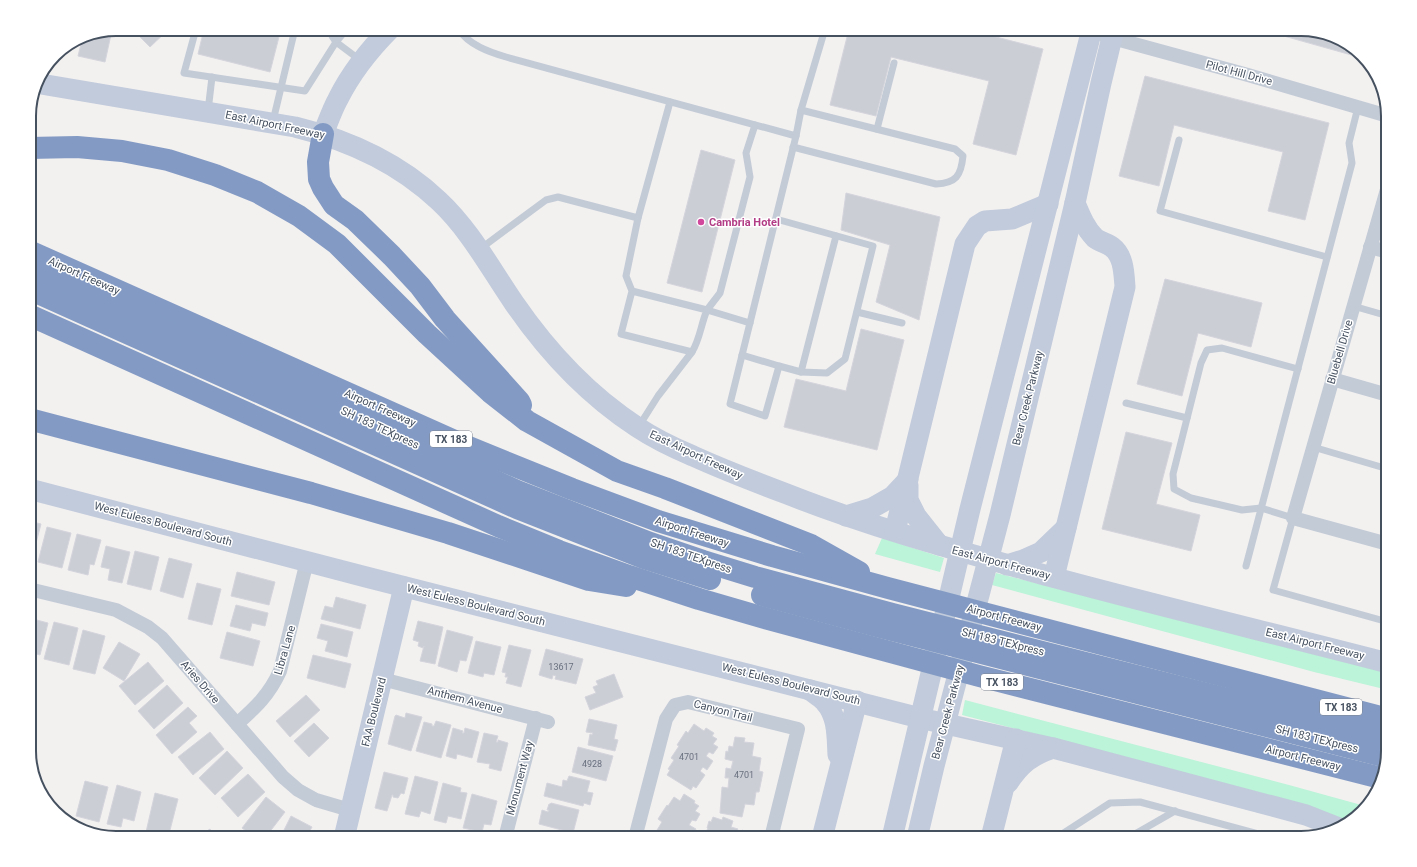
<svg xmlns="http://www.w3.org/2000/svg" width="1417" height="867" viewBox="0 0 1417 867" font-family="Roboto,sans-serif">
  <rect width="100%" height="100%" fill="#f3f0f0"/>
  <g fill="#bbf4d8">
    <path d="M882,538L944,558L940,572L875,554Z"/>
    <path d="M996,573L1388,673V690L1314,672L992,585Z"/>
    <path d="M965,700L1289,785L1365,806L1349,822L1265,794L962,715Z"/>
  </g>
  <g fill="#ccced6" stroke="#d4d5dc">
    <path d="M132,29H169L150,47Z"/>
    <path d="M204,29H281L270,72L198,54Z"/>
    <path d="M849,29H965L1043,49L1016,155L973,144L989,81L891,57L876,116L830,105Z"/>
    <path d="M1259,29H1302L1345,41L1362,58Z"/>
    <path d="M112,30L105,62L78,56L83,36Z"/>
    <path d="M1145,76L1329,123L1305,220L1268,211L1283,152L1174,125L1159,186L1119,176Z"/>
    <path d="M701,150L735,160L702,292L667,283Z"/>
    <path d="M846,193L940,217L919,320L876,302L890,245L841,230Z"/>
    <path d="M1165,279L1262,303L1251,347L1198,333L1182,396L1137,384Z"/>
    <path d="M861,329L904,340L877,450L784,427L796,379L846,391Z"/>
    <path d="M1126,432L1172,443L1156,504L1200,515L1191,551L1102,529Z"/>
    <path d="M29,521L41,524L31,562H29Z"/>
    <path d="M47,527L71,533L62,568L38,562Z"/>
    <path d="M77,534L101,540L94,565L90,564L88,575L68,570Z"/>
    <path d="M106,546L130,552L122,583L108,580L110,569L101,567Z"/>
    <path d="M135,551L159,557L151,590L127,584Z"/>
    <path d="M169,558L192,564L183,598L160,591Z"/>
    <path d="M237,572L275,582L269,605L231,596Z"/>
    <path d="M197,583L221,589L212,625L188,619Z"/>
    <path d="M336,597L366,605L360,629L321,619L325,606L333,608Z"/>
    <path d="M236,605L268,613L265,626L252,623L250,631L230,626Z"/>
    <path d="M33,619L48,623L40,655L29,652V628L31,629Z"/>
    <path d="M418,621L443,627L435,664L420,661L424,646L423,648L418,646L419,642L413,640Z"/>
    <path d="M54,622L78,628L69,665L44,659Z"/>
    <path d="M321,624L353,632L347,657L325,651L328,641L317,638Z"/>
    <path d="M83,630L105,636L95,674L73,669Z"/>
    <path d="M447,630L473,637L466,661L460,660L457,672L438,666Z"/>
    <path d="M227,632L260,641L253,666L220,658Z"/>
    <path d="M476,641L501,647L494,675L484,673L483,677L468,673Z"/>
    <path d="M119,642L140,654L124,681L103,668Z"/>
    <path d="M509,645L531,650L521,687L506,683L508,677H505L506,673L502,672Z"/>
    <path d="M546,649L583,659L576,684L555,679L556,676L553,675L552,679L539,675Z"/>
    <path d="M313,655L351,664L345,688L307,678Z"/>
    <path d="M148,662L164,681L135,705L119,686Z"/>
    <path d="M614,674L623,697L590,710L585,697L596,693L593,687L598,685L596,681Z"/>
    <path d="M167,685L183,703L154,729L138,711Z"/>
    <path d="M306,695L320,710L290,737L276,721Z"/>
    <path d="M188,707L197,716L189,723L197,732L172,754L156,735Z"/>
    <path d="M406,713L422,717L411,751L388,744L395,716L396,715L405,718Z"/>
    <path d="M589,719L617,725L614,739L618,740L615,751L588,745L590,734L592,735L593,733L586,732Z"/>
    <path d="M436,721L451,725L441,758L416,751L424,722L432,724V726H434Z"/>
    <path d="M314,723L329,738L309,757L294,741Z"/>
    <path d="M694,724L704,731L706,728L714,733L712,736L717,739L713,744L718,747L713,754L709,752L706,756L713,761L707,770L703,767L700,771L705,775L696,788L693,786L691,790L667,775L670,770L668,769L674,760L671,758L679,746L677,745L686,731L688,733Z"/>
    <path d="M453,728L463,731L462,733H464L465,728L479,732L472,758L457,754L456,759L446,756Z"/>
    <path d="M210,732L224,749L193,775L178,757Z"/>
    <path d="M484,733L498,736L496,742H498V740L508,743L501,771L489,768L490,764L477,762Z"/>
    <path d="M735,737L745,738L744,742L754,743L752,756L761,758L759,771L763,772L759,792H756L754,805L745,804L742,817L720,813L722,787L728,788L729,778H725L726,768L731,769L733,761L725,759L726,751L728,752L729,746L733,747Z"/>
    <path d="M578,747L613,756L606,781L572,772Z"/>
    <path d="M227,751L243,768L215,795L199,778Z"/>
    <path d="M384,772L408,778L404,794L401,793L398,798L393,797V795H392L387,811L375,808Z"/>
    <path d="M248,774L265,792L238,817L221,798Z"/>
    <path d="M415,776L438,782L430,814L421,811L419,817L405,814Z"/>
    <path d="M569,776L590,781L587,792L593,793L590,805L584,803L583,806L544,796L547,783L562,787L563,780L567,781Z"/>
    <path d="M85,781L108,787L99,822L76,816Z"/>
    <path d="M443,783L461,788L460,792L467,793L461,819L448,816L446,823L434,820Z"/>
    <path d="M117,785L141,792L134,821L123,818L121,827L107,824Z"/>
    <path d="M155,793L178,799L168,838L146,832Z"/>
    <path d="M472,794L497,801L491,825L484,824L482,832L463,828Z"/>
    <path d="M684,794L695,801L694,803L699,806L695,811L700,814L696,821L692,820L689,825L696,829L691,837L688,835L686,838H655L656,836L654,835L662,822L658,819L667,805L668,806L674,797L680,801Z"/>
    <path d="M266,797L285,812L265,838H255L242,828Z"/>
    <path d="M551,803L579,810L573,833L539,824L542,810L548,812L549,810H547L549,804H550Z"/>
    <path d="M291,816L312,827L306,838H280Z"/>
    <path d="M713,817L722,820L723,817L733,821L731,827L738,829L736,832L740,834L742,830L751,834L750,837L751,838H702L705,832H706L708,828H707L709,821L711,822Z"/>
    <path d="M210,829L215,838H196Z"/>
  </g>
  <g fill="none" stroke-linecap="round" stroke-linejoin="round">
    <g stroke="#c3cbd6" stroke-width="7">
      <path d="M196,29L184,73L305,91L336,42L360,60"/>
      <path d="M332,29V36L336,42L347,29"/>
      <path d="M458,29C469,45 489,52 506,57L796,136L801,110L825,29"/>
      <path d="M208,111L212,77"/>
      <path d="M273,121L295,29"/>
      <path d="M877,129L894,63"/>
      <path d="M1179,140L1160,211L1327,257"/>
      <path d="M793,147L936,184C956,183 961,176 963,156L955,149L801,110"/>
      <path d="M776,219L873,246L845,359L827,373L801,372L779,366L765,416L730,404L796,136"/>
      <path d="M480,249L546,200L558,197L638,218L670,102"/>
      <path d="M632,291L707,310C701,324 700,339 692,352L621,334L632,291L626,276L638,218"/>
      <path d="M1353,306L1388,316"/>
      <path d="M857,312L902,323"/>
      <path d="M750,323L707,310L720,293L750,177L746,153L755,125"/>
      <path d="M742,355L779,366"/>
      <path d="M1298,369L1222,348L1207,350L1201,363L1173,474L1174,489L1191,498L1242,510L1261,508L1293,518L1273,590L1388,622"/>
      <path d="M801,372L836,236"/>
      <path d="M1126,403L1187,418"/>
      <path d="M639,426L658,396L692,352"/>
      <path d="M1313,447L1388,469"/>
      <path d="M1246,566L1352,163L1349,143L1358,107"/>
      <path d="M1056,838L1110,803L1140,802L1273,838"/>
      <path d="M1128,838L1175,811"/>
      <path d="M1240,838L1260,835"/>
    </g>
    <g stroke="#c3cbd6" stroke-width="14">
      <path d="M1105,36L1248,75L1388,116"/>
      <path d="M1388,186L1293,518L1388,544"/>
      <path d="M1370,247L1388,252"/>
      <path d="M1332,379L1388,395"/>
      <path d="M29,589L116,610L148,627L162,638L283,777L298,790L316,800L350,810"/>
      <path d="M382,679L548,722"/>
      <path d="M237,724C256,707 269,695 280,671L307,561"/>
      <path d="M505,838L536,718"/>
      <path d="M635,838L666,719L675,705L688,702L798,729L771,838"/>
    </g>
    <g stroke="#c1cbdb" stroke-width="21">
      <path d="M35,83L295,127C348,140 399,163 439,201C470,230 490,268 514,303C547,351 588,395 637,427C655,439 674,448 693,456C724,470 755,482 787,494C873,528 963,552 1052,577C1163,607 1276,634 1388,663"/>
      <path d="M323,134C328,122 332,110 338,99C351,73 369,50 390,29"/>
      <path d="M908,485V500L916,516L939,545"/>
      <path d="M29,489L366,577L924,719L1053,748L1306,815L1339,828"/>
      <path d="M846,516L872,508L893,496L908,480"/>
      <path d="M895,531L965,244L977,226L985,221L1012,219L1048,204"/>
      <path d="M1007,565L1023,560L1041,552L1066,528"/>
      <path d="M1054,577L1125,287C1124,274 1124,256 1112,247C1107,243 1100,242 1095,238C1085,228 1080,215 1075,203"/>
      <path d="M810,690C815,694 821,697 825,702C838,716 837,737 838,755"/>
      <path d="M1008,783C1020,764 1032,755 1053,748"/>
      <path d="M344,838L404,587"/>
      <path d="M822,838L857,701"/>
      <path d="M892,838L970,509L1092,29"/>
      <path d="M917,838L934,766L1000,515L1075,203L1101,83L1114,29"/>
      <path d="M991,838L1016,739"/>
    </g>
    <g stroke="#839bc4" stroke-width="22">
      <path d="M323,134L318,162L319,179L323,188L334,205L355,220L392,256L420,286L445,319L519,401L521,405"/>
      <path d="M29,148L77,147L122,151L168,160L215,175L257,192L299,216L337,244L427,334L490,392L527,421L617,471L665,488L811,545L859,572"/>
      <path d="M29,251L466,446L572,489L658,521L772,556L888,588L1388,719"/>
      <path d="M29,268L517,491L650,543L703,561L755,577L893,614L1388,740"/>
      <path d="M29,289L517,508L644,558L710,579"/>
      <path d="M29,315L498,526L559,551L629,576L699,599L768,619L979,676L1381,778"/>
      <path d="M29,419L311,493L448,533L589,580L626,586"/>
      <path d="M762,595L876,626L1387,757"/>
    </g>
  </g>
  <circle fill="#d1479c" stroke="#fff" stroke-width="1.5" cx="701" cy="222" r="4"/>
  <g text-anchor="middle" dominant-baseline="central" stroke-width="3" stroke-linejoin="round" paint-order="stroke">
    <g font-size="9" fill="#68707e">
      <text x="561" y="667">13617</text>
      <text x="689" y="757">4701</text>
      <text x="592" y="764">4928</text>
      <text x="744" y="775">4701</text>
    </g>
    <g fill="#fff" stroke="#7e8590" stroke-width="1">
      <rect x="430" y="431" width="42" height="16" rx="3"/>
      <rect x="981" y="674" width="42" height="16" rx="3"/>
      <rect x="1320" y="699" width="42" height="16" rx="3"/>
    </g>
    <g font-size="10" font-weight="bold" fill="#465160">
      <text x="451" y="439">TX 183</text>
      <text x="1002" y="682">TX 183</text>
      <text x="1341" y="707">TX 183</text>
    </g>
    <g font-size="11" fill="#465160" stroke="#fff">
      <text transform="translate(1239 73) rotate(15)">Pilot Hill Drive</text>
      <text transform="translate(275 125) rotate(12)">East Airport Freeway</text>
      <text transform="translate(84 276) rotate(24)">Airport Freeway</text>
      <text transform="translate(1340 352) rotate(-74)">Bluebell Drive</text>
      <text transform="translate(1028 398) rotate(-76)">Bear Creek Parkway</text>
      <text transform="translate(380 408) rotate(24)">Airport Freeway</text>
      <text transform="translate(380 428) rotate(25)">SH 183 TEXpress</text>
      <text transform="translate(696 455) rotate(25)">East Airport Freeway</text>
      <text transform="translate(163 524) rotate(15)">West Euless Boulevard South</text>
      <text transform="translate(692 532) rotate(18)">Airport Freeway</text>
      <text transform="translate(691 556) rotate(19)">SH 183 TEXpress</text>
      <text transform="translate(1001 563) rotate(15)">East Airport Freeway</text>
      <text transform="translate(476 605) rotate(14)">West Euless Boulevard South</text>
      <text transform="translate(1004 618) rotate(15)">Airport Freeway</text>
      <text transform="translate(1003 642) rotate(14)">SH 183 TEXpress</text>
      <text transform="translate(1315 644) rotate(14)">East Airport Freeway</text>
      <text transform="translate(285 650) rotate(-74)">Libra Lane</text>
      <text transform="translate(200 682) rotate(49)">Aries Drive</text>
      <text transform="translate(791 684) rotate(14)">West Euless Boulevard South</text>
      <text transform="translate(465 700) rotate(15)">Anthem Avenue</text>
      <text transform="translate(723 711) rotate(14)">Canyon Trail</text>
      <text transform="translate(374 712) rotate(-76)">FAA Boulevard</text>
      <text transform="translate(948 712) rotate(-75)">Bear Creek Parkway</text>
      <text transform="translate(1317 739) rotate(14)">SH 183 TEXpress</text>
      <text transform="translate(1303 758) rotate(14)">Airport Freeway</text>
      <text transform="translate(520 778) rotate(-75)">Monument Way</text>
    </g>
    <g font-size="11" font-weight="bold" fill="#b23c85" stroke="#fff" text-anchor="start">
      <text x="709" y="222">Cambria Hotel</text>
    </g>
  </g>
  <path d="M0 0H1417V867H0ZM116 36H1301A80 80 0 0 1 1381 116V751A80 80 0 0 1 1301 831H116A80 80 0 0 1 36 751V116A80 80 0 0 1 116 36Z" fill="#fff" fill-rule="evenodd"/>
  <path fill="none" stroke="#465160" stroke-width="2" d="M116 36H1301A80 80 0 0 1 1381 116V751A80 80 0 0 1 1301 831H116A80 80 0 0 1 36 751V116A80 80 0 0 1 116 36Z"/>
</svg>
